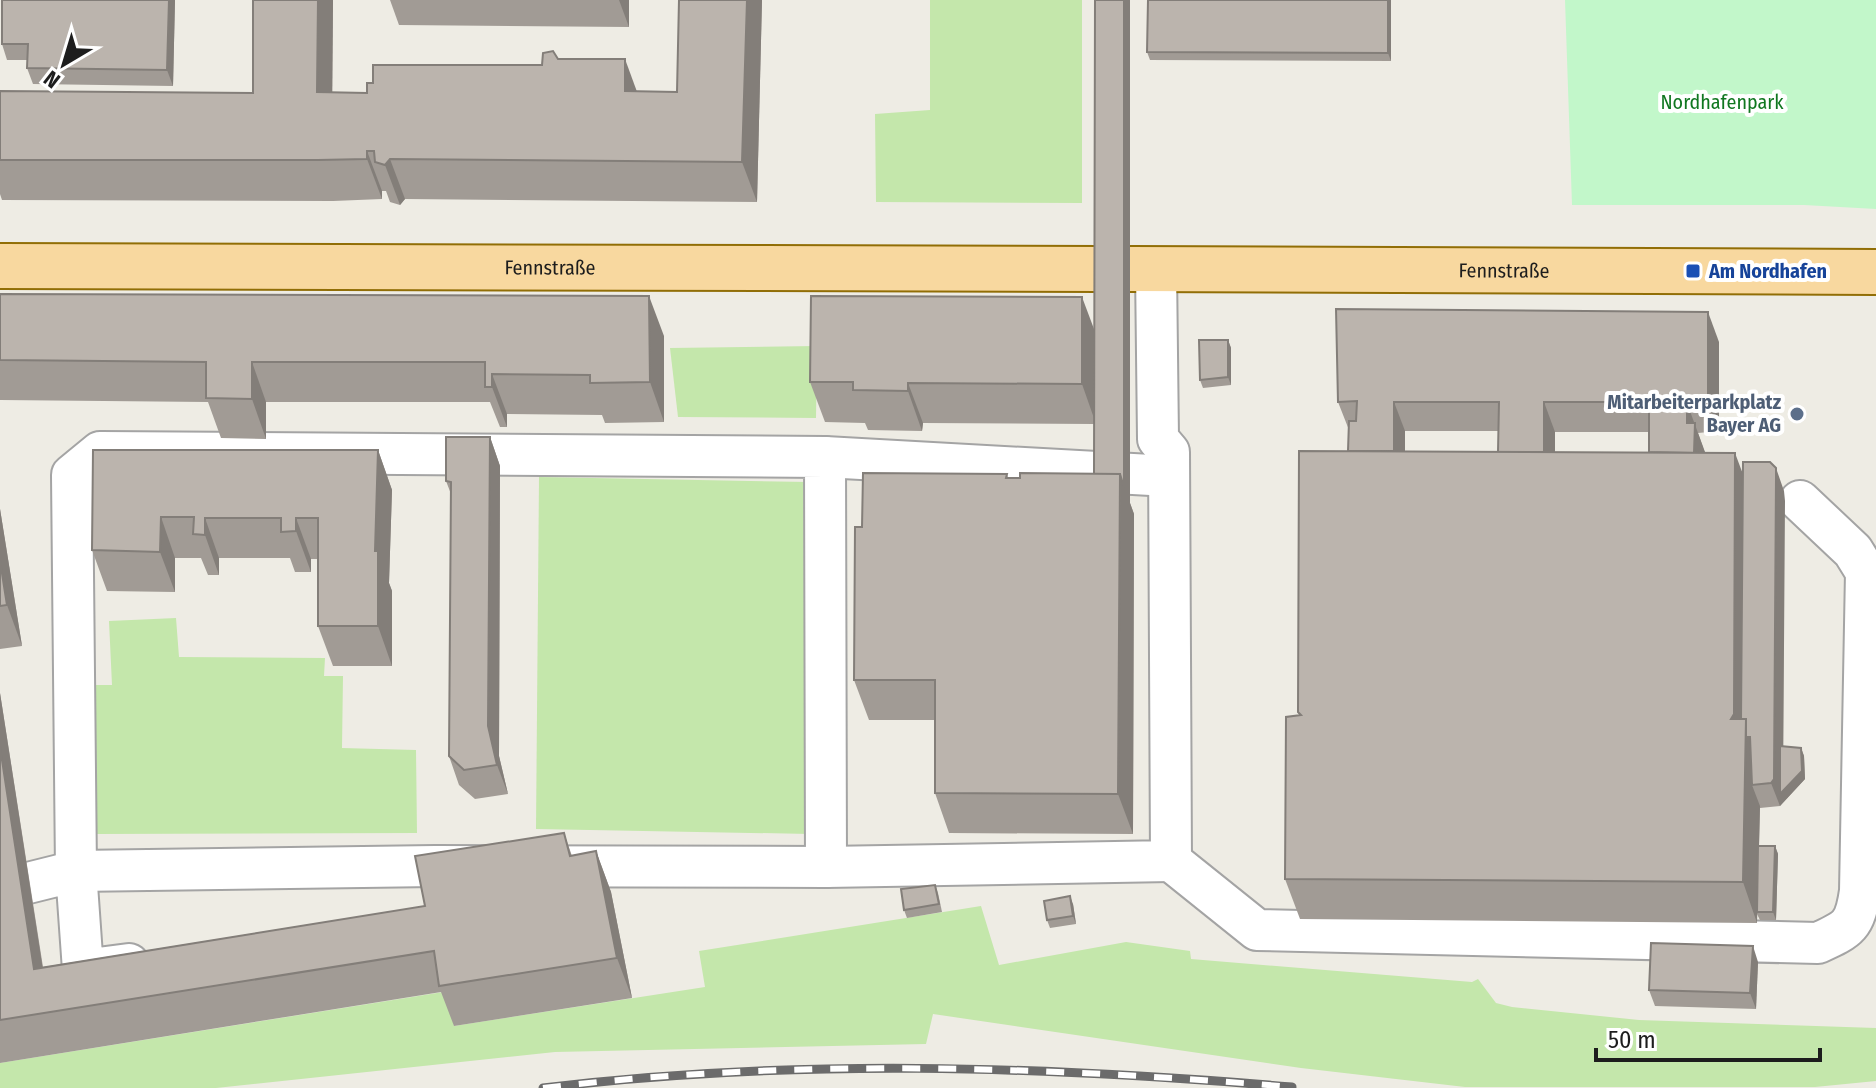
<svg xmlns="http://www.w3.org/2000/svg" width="1876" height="1088" viewBox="0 0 1876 1088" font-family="'Fira Sans Condensed',sans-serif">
  <rect width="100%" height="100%" fill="#eeece4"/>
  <g fill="#c4e7ab">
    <path d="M930,0H1082V203L876,202L875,114L930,110Z"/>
    <path d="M817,346L816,418L678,417L670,348Z"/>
    <path d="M539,477L809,482L810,834L536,829Z"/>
    <path d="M176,618L179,657L325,658L324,676H343L342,748L416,750L417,833L95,834L90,685H112L109,621Z"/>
    <path d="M981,906L999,965L1126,942L1190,951L1191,959L1472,982L1478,979L1496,1003L1512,1007L1639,1020L1876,1028V1081L1815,1087H1465L1301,1068L933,1014L926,1044L555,1052L216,1088H0V1063L437,993L448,991L454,1026L705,987L699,951Z"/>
  </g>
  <path fill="#c2f7ca" d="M1565,0H1876V209L1804,205H1572Z"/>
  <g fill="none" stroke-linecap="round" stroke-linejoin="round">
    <defs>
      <g id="minor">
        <path d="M100,452L825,457L826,867L435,866L76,871L72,475Z"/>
        <path d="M825,457L1169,476"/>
        <path d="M1171,861L1257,930L1818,943C1849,929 1855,926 1860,891L1866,572L1853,551L1800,501"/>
        <path d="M826,867L1171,861L1169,452L1158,439L1156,269"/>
        <path d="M28,883L76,871L83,970L129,964"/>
      </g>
      <g id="major">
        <path id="s1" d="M0,266L1101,269"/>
        <path id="s2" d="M1130,269L1876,272"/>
      </g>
    </defs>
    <use href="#minor" stroke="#a4a4a4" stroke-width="44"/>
    <use href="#major" stroke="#916e06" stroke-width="48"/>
    <use href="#minor" stroke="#fff" stroke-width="40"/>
    <use href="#major" stroke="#f8d89f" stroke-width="44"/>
    <defs>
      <path id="rail" d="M543,1088C793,1058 1042,1066 1292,1087"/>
    </defs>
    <use href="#rail" stroke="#6b6b6b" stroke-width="9"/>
    <use href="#rail" stroke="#fff" stroke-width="6" stroke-dasharray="18" stroke-linecap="butt"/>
  </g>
  <g fill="#a19b95" fill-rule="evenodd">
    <path d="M2,0H175L173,86L33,84L27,68V60H7L2,44Z"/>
    <path d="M253,0H333L332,92L367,93L373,83L542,65L558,59L637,91L677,92L762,0L757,202L405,199L400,205L390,202L386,191H382V199L333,201L2,200L0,194V91L253,93Z"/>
    <path d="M390,0H629V27L399,25Z"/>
    <path d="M1148,0H1391V61L1150,60L1147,52Z"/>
    <path d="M0,294L664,336V422L605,423L602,415L507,414V427H500L490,402H266V439L221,438L208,402L0,400Z"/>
    <path d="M1082,297L1130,503L1134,514L1133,834L949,833L935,793V720H869L854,680L862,527L1007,474L1008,478H1020L1094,474V424L923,423L922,431L868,430L865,423L825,422L810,382Z"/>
    <path d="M1228,340L1231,348V385L1203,388L1200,380Z"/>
    <path d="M1719,342V431L1698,433L1705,453L1743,472L1784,491L1783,746L1801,748L1804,756L1805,779L1780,806L1760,808V806L1759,846H1775L1778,854L1776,920H1760L1757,914V923L1300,919L1285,879L1299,715L1298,712L1348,451L1349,430L1338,402ZM1405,431H1499L1498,452L1405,451ZM1555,432H1649V452H1555Z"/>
    <path d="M490,437L500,466L499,756L508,794L475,799L459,785L449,756L451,494L446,481Z"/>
    <path d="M93,450H378L392,490L389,583L392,591V666H333L318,626V559H311V572H295L290,558H219V575H208L201,558H175V592L107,591L92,550Z"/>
    <path d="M0,509L22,646L0,649Z"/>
    <path d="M0,693L43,967L425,906L564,833L572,856L596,851L611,892L632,998L454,1026L441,992L0,1063Z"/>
    <path d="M935,885L938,893L942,912L907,918L904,910Z"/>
    <path d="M1073,904L1076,924L1050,928L1047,920Z"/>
    <path d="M1758,962L1756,1009L1655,1006L1649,990Z"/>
  </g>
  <g fill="#837e79">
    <path d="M169,0H175L173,86L167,70Z"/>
    <path d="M318,0H333L332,132L317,92Z"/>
    <path d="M619,0H629V27Z"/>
    <path d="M747,0H762L757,202L742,162Z"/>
    <path d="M1124,0H1130V503L1134,514L1133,834L1118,794Z"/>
    <path d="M1388,0H1391V61L1388,53Z"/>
    <path d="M625,59L640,100L625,91Z"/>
    <path d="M367,151L382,191V199L367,159Z"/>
    <path d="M390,159L405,199L400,205L385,165Z"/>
    <path d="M649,296L664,336V422L650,382Z"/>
    <path d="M1082,297L1097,337L1096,424L1082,384Z"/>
    <path d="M1708,312L1719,342V431L1708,402Z"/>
    <path d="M1228,340L1231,348V385L1228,377Z"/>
    <path d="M252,362L266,402V439L252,399Z"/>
    <path d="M492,374L507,414V427L492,387Z"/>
    <path d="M908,383L923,423L922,431L908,391Z"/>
    <path d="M1394,402L1405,431V490L1394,460Z"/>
    <path d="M1544,402L1555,432V491L1544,461Z"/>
    <path d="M1687,403L1705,452L1694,462L1687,423Z"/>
    <path d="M490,437L500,466L499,756L508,794L497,765L488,726Z"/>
    <path d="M378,450L392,490L389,583L392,591V666L378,626L375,551Z"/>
    <path d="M1735,453L1750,493L1752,785L1760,806L1757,923L1743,882L1731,719Z"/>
    <path d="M1776,468L1784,491L1785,501L1783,791L1801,748L1804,756L1805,779L1780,806L1771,783Z"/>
    <path d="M0,509L22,646L7,605L0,561Z"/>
    <path d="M161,517L175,558V592L160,552Z"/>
    <path d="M205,518L219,558V575L205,535Z"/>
    <path d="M296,518L311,559V572L296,531Z"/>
    <path d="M0,693L49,1009L34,969L0,747Z"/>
    <path d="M1775,846L1778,854L1776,920L1773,912Z"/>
    <path d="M596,851L611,892L632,998L617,958Z"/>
    <path d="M1070,896L1073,904L1076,924L1073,916Z"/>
    <path d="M1753,946L1758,962L1756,1009L1750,993Z"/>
  </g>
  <g fill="#bbb4ad" stroke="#837e79" stroke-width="2">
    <path d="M2,0H169L167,70L27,68L28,44H2Z"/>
    <path d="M253,0H318L317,92L367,93V83H373V65H542L543,53L553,51L558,59H625V91L677,92L679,0H747L742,162L390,159L385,165L375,162L374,151H367V159L318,160H0V91L253,93Z"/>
    <path d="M1095,0H1124V487L1120,474H1094Z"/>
    <path d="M1148,0H1388V53L1147,52Z"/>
    <path d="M0,294L649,296L650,382L590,383V375L492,374V387H485V362H252V399L206,398V362L0,360Z"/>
    <path d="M811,296L1082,297V384L908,383V391L853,390V382H810Z"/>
    <path d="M1336,309L1708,312V402L1687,403V423H1695L1694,453L1649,452V402H1544V452H1498L1499,402H1394V451H1348L1349,421H1356L1357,401L1338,402Z"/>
    <path d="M1199,340H1228V377L1200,380Z"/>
    <path d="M446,437H490L488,726L497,765L464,770L449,756L451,482L446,481Z"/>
    <path d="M93,450H378L375,551H378V626H318V518H296V531L281,532V518H205V535L193,534L194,517H161L160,552L92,550Z"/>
    <path d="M1299,451L1735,453L1734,714L1731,719H1746L1743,882L1285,879L1286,717L1301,715L1298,712Z"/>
    <path d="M1743,462H1770L1776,468V478L1774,779L1771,783L1752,785L1750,737H1746V719H1741Z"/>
    <path d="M863,473L1007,474L1006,478H1020V473L1120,474L1118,794L935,793V680H854L855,527H862Z"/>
    <path d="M0,561L7,605L0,606Z"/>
    <path d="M1780,746L1801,748L1802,771L1780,794Z"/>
    <path d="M0,747L34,969L425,906L415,856L564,833L570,856L596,851L617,958L439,986L434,951L0,1020Z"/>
    <path d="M1758,846H1775L1773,912H1757Z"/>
    <path d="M935,885L939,904L904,910L901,889Z"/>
    <path d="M1070,896L1073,916L1047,920L1044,901Z"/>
    <path d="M1651,943L1753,946L1750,993L1649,990Z"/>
  </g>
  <rect fill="#1a4fb4" stroke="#fff" stroke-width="3" x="1685" y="263" width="16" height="16" rx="4"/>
  <circle fill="#5c6f8a" stroke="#fff" stroke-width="3" cx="1797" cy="414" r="8"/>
  <g text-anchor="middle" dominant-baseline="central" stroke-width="8" stroke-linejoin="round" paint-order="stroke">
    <g font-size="20" fill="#107720" stroke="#fff">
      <text x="1722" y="102">Nordhafenpark</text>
    </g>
    <g font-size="20" fill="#1d1d1d" stroke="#fff">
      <text stroke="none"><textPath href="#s1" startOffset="550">Fennstraße</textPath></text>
      <text stroke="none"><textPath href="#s2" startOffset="374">Fennstraße</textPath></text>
    </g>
    <g font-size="20" font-weight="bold" fill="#164399" stroke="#fff" text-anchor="start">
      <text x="1709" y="271">Am Nordhafen</text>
    </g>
    <g font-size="20" font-weight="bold" fill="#4e5e75" stroke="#fff" text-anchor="end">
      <text x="1781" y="402">Mitarbeiterparkplatz<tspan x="1781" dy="23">Bayer AG</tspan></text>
    </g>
  </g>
  <g transform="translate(64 64) rotate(218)" stroke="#ffffff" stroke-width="6" paint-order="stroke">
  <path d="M0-6L14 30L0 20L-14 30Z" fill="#1d1d1d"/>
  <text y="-12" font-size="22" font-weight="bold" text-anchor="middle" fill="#1d1d1d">N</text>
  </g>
  <path d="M1596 1048v12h224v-12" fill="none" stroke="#1d1d1d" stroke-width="4"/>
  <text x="1608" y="1048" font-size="24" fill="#1d1d1d" stroke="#ffffff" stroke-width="6" paint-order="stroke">50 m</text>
</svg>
